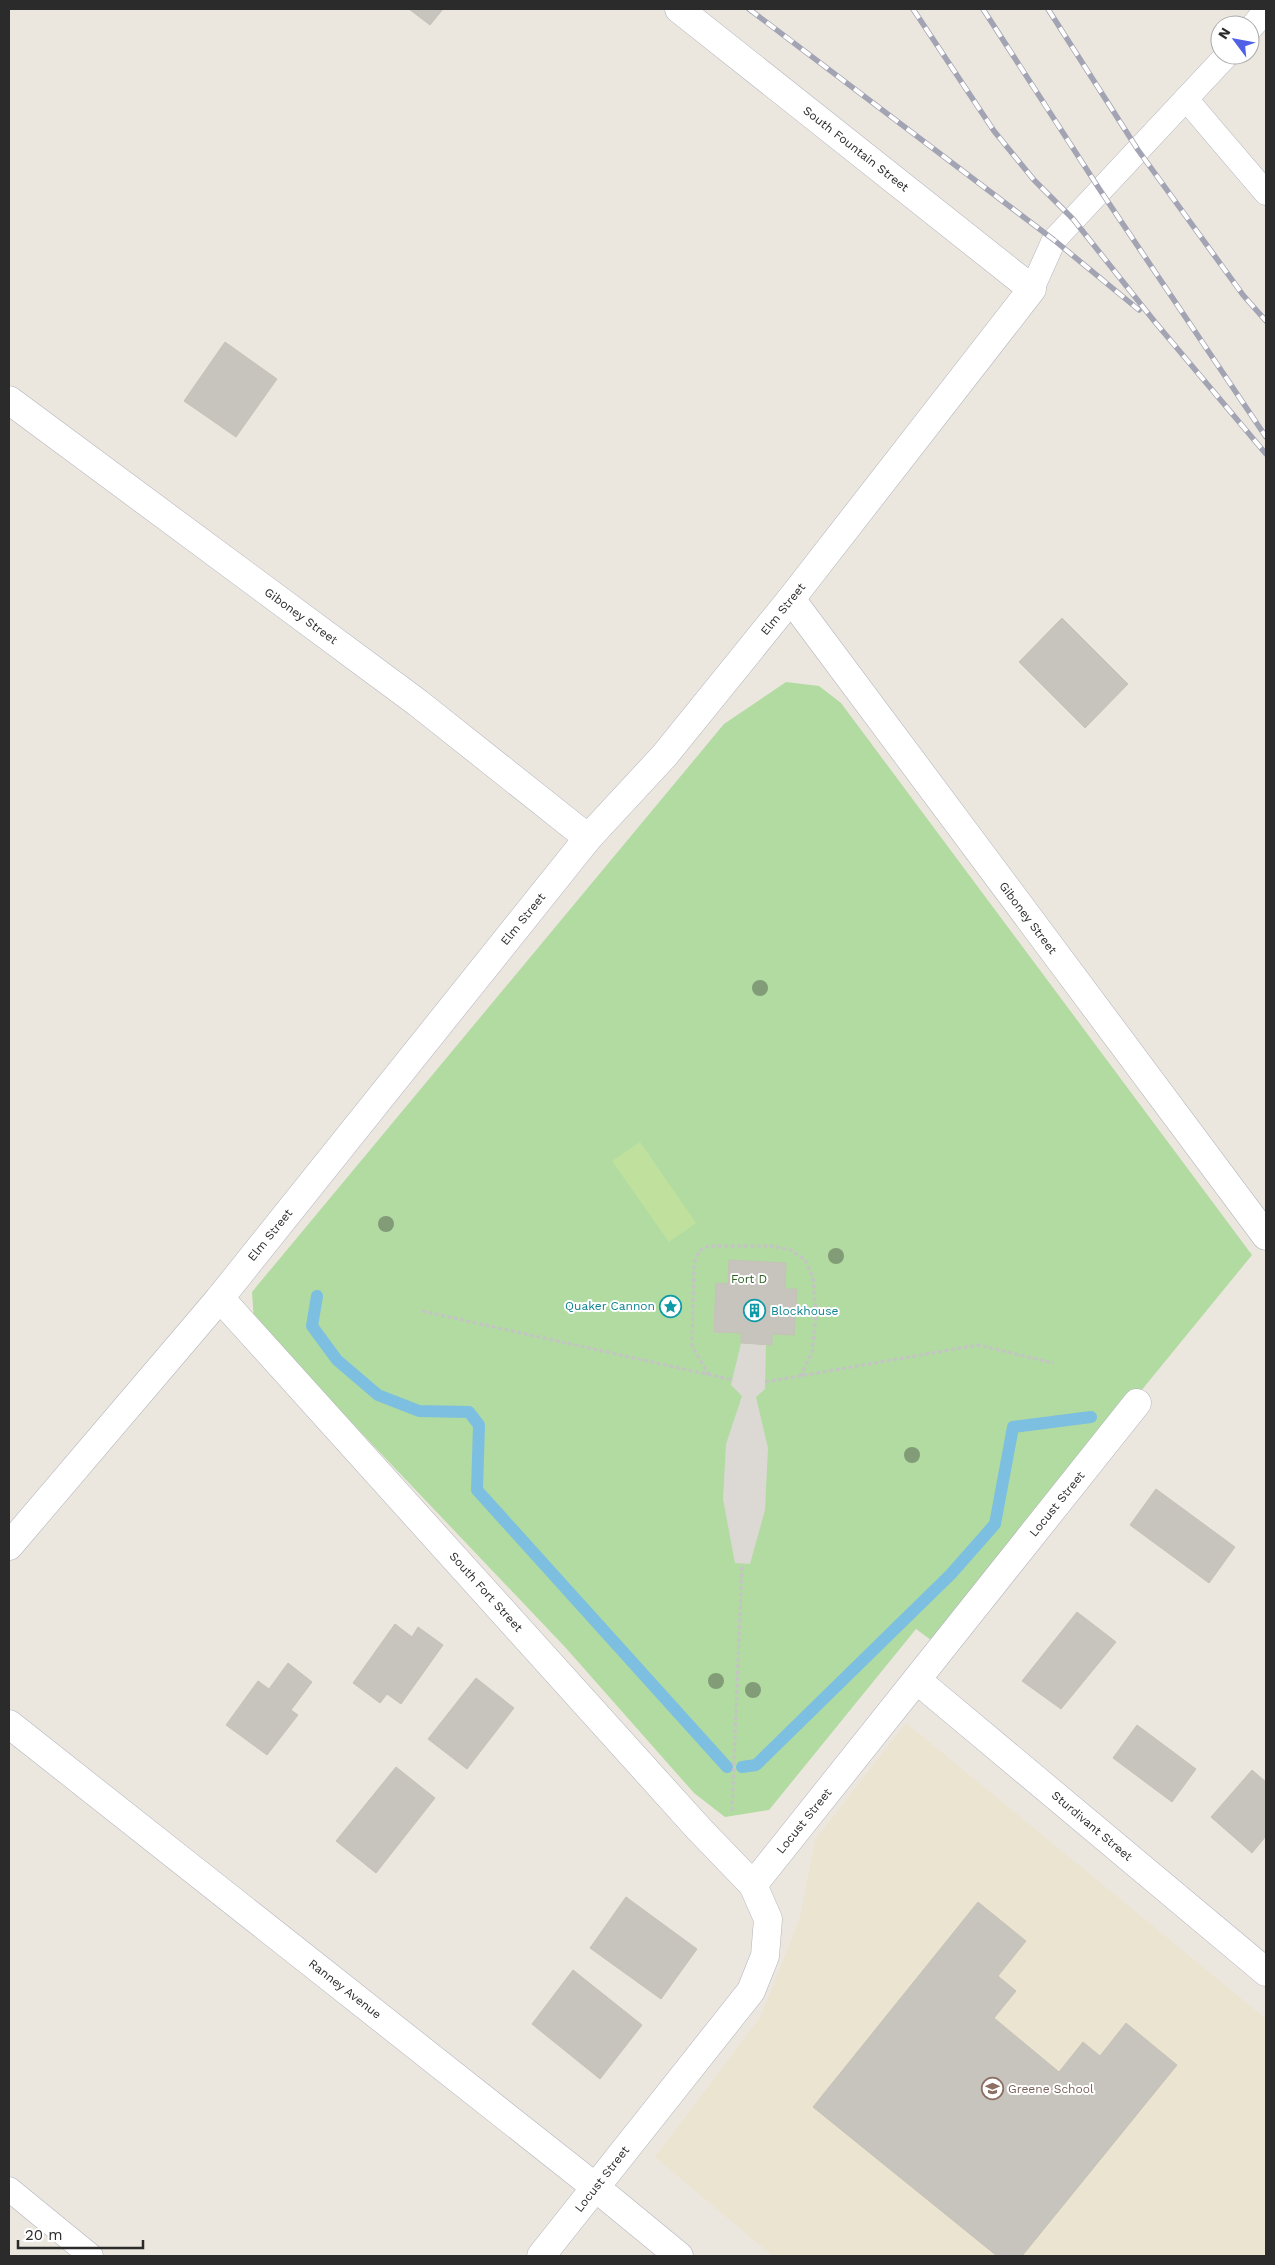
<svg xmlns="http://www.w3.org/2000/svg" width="1275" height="2265" viewBox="0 0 1275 2265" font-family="'Work Sans',sans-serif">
  <rect width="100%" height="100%" fill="#ebe6de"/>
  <path fill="#ebe4d0" d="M906,1723L1266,2019V2256H773L655,2157L760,2018L800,1918L815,1840Z"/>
  <path fill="#b1dba1" d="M786,682L819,686L841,703L1252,1255L935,1643L916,1629L769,1810L725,1817L694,1793L565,1647L254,1320L252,1292L724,724Z"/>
  <path fill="#c0e19e" d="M640,1142L696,1223L669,1242L612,1161Z"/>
  <path fill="#dcd9d5" d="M741,1343L766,1345L765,1389L756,1397L768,1448L765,1510L750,1564L735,1563L723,1499L726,1444L742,1396L731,1385Z"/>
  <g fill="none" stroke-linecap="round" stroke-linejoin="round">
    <g stroke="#7dbfe1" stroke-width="12">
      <path d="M317,1296L312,1326L337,1360L378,1395L419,1411L469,1412L479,1425L477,1490L727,1767"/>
      <path d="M742,1767L756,1765L951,1574L995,1524L1013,1427L1091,1417"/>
    </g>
  </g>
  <g fill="#c7c4bd" stroke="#c6c2b8">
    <path d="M409,9H443L430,25Z"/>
    <path d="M225,342L277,379L236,437L184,401Z"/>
    <path d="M1062,618L1128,684L1085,728L1019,662Z"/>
    <path d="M729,1260L786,1263L785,1289H797L794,1335L772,1334V1345L741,1343V1333L714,1332L716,1283L728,1284Z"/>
    <path d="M1156,1489L1235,1547L1209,1583L1130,1525Z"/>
    <path d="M1077,1612L1116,1642L1061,1709L1022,1681Z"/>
    <path d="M395,1624L412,1637L418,1627L443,1645L401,1704L387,1694L380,1703L353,1683Z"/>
    <path d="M288,1663L312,1682L291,1710L298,1715L267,1755L226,1725L258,1681L269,1689Z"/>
    <path d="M476,1678L514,1708L467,1769L428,1739Z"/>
    <path d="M1137,1725L1196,1769L1172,1802L1113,1758Z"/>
    <path d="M396,1767L435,1798L376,1873L336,1841Z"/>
    <path d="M1252,1770L1266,1782V1836L1252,1853L1211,1817Z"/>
    <path d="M626,1897L697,1949L661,1999L590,1948Z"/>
    <path d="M978,1902L1026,1941L998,1976L1016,1991L994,2018L1059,2072L1083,2042L1100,2056L1126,2023L1177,2065L1022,2256H997L813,2107Z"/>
    <path d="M573,1970L642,2025L600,2079L532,2024Z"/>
  </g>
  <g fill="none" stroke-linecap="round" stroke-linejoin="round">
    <defs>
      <g id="lane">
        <path d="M1250,29L1266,10"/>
        <path d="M1186,99L1266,193"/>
        <path d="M1032,289L1054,240L1227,55"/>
        <path d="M9,2189L91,2256"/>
      </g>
      <g id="street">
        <path d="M9,400L418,703L588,838"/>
        <path d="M791,599L1266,1236"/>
        <path d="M220,1298L699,1829L753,1885"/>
        <path d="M9,1546L220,1298L588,838L664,756L791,599L1032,289L679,9"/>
        <path d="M917,1680L1266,1972"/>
        <path d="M9,1724L595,2187L679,2256"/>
        <path d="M541,2256L751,1991L765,1956L768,1919L753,1885L1137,1403"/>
      </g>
    </defs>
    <use href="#lane" stroke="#b2b3bd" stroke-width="25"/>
    <use href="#street" stroke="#b2b3bd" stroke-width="29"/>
    <g stroke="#c4c4c4" stroke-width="3" stroke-dasharray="4 2.5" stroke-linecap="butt">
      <path d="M422,1311L733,1380"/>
      <path d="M709,1375L692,1346L694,1263L699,1251L709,1246H771L791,1250L805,1260L813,1277L816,1316L812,1352L801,1376"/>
      <path d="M765,1382L978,1345L1053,1363"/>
      <path d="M732,1811L742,1564"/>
    </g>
    <use href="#lane" stroke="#fff" stroke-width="24"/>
    <use href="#street" stroke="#fff" stroke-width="28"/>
    <defs>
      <g id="rail">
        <path d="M749,9L1054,240L1139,310"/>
        <path d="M913,9L994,131L1034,180L1073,219L1155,322L1266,454"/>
        <path d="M983,9L1100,190L1266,437"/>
        <path d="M1048,9L1138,150L1243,295L1266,321"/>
      </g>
    </defs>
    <use href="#rail" stroke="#a2a3b3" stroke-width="5.5"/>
    <use href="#rail" stroke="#fff" stroke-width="4" stroke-dasharray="11" stroke-linecap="butt"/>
  </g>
  <g fill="#819c77">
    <circle cx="760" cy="988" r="8"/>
    <circle cx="386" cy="1224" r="8"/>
    <circle cx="836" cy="1256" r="8"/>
    <circle cx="912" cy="1455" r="8"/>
    <circle cx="716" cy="1681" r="8"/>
    <circle cx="753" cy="1690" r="8"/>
  </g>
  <defs>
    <symbol id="sight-ring" viewBox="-11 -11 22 22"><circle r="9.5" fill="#fff" stroke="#0f9aa8" stroke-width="1.5"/><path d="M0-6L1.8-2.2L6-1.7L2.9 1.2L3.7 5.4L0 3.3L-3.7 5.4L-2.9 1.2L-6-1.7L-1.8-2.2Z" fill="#0f9aa8"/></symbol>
    <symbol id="building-ring" viewBox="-11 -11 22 22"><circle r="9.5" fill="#fff" stroke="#0f9aa8" stroke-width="1.5"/><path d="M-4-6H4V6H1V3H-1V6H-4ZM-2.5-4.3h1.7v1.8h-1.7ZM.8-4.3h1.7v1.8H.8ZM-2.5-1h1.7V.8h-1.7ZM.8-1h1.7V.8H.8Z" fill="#0f9aa8"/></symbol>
    <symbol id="school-ring" viewBox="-11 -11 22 22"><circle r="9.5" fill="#fff" stroke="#8d6e63" stroke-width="1.5"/><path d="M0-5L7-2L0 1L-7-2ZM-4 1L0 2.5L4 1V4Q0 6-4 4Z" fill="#8d6e63"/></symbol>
  </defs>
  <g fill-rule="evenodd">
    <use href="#sight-ring" x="658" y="1294" width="25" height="25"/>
    <use href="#building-ring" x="742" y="1298" width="25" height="25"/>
    <use href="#school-ring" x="980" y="2076" width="25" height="25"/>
  </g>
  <g text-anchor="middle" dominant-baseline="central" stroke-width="4" stroke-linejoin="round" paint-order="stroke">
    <g font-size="12" fill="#2b2b2b" stroke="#fff">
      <text transform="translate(856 149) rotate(38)">South Fountain Street</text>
      <text transform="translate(783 609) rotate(-51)">Elm Street</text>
      <text transform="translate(301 616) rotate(36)">Giboney Street</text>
      <text transform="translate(1028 918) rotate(53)">Giboney Street</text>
      <text transform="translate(523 919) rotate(-51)">Elm Street</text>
      <text transform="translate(270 1235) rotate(-51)">Elm Street</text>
      <text transform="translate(1057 1504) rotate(-51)">Locust Street</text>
      <text transform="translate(486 1592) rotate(48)">South Fort Street</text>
      <text transform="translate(804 1821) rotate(-51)">Locust Street</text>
      <text transform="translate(1092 1826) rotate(40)">Sturdivant Street</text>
      <text transform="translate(345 1989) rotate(38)">Ranney Avenue</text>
      <text transform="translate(602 2179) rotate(-52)">Locust Street</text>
    </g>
    <g font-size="12" fill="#2b6022" stroke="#fff">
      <text x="749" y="1279">Fort D</text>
    </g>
    <g font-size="12" fill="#0d838f" stroke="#fff" text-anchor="end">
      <text x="655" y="1306">Quaker Cannon</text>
      <text x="771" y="1311" text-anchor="start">Blockhouse</text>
    </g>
    <g font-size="12" fill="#785e54" stroke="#fff" text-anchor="start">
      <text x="1008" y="2089">Greene School</text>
    </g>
  </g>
  <rect width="1275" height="2265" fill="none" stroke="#2b2b2b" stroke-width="20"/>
  <g transform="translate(1235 40) rotate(302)"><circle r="24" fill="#ffffff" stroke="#aaaaaa"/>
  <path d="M0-4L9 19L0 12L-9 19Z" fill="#5061e6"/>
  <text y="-8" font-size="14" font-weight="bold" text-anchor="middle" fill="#2b2b2b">N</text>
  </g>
  <path d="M18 2240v8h125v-8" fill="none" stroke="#2b2b2b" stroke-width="2.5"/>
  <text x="25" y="2240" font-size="15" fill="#2b2b2b" stroke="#ffffff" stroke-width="4" paint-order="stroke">20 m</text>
</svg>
